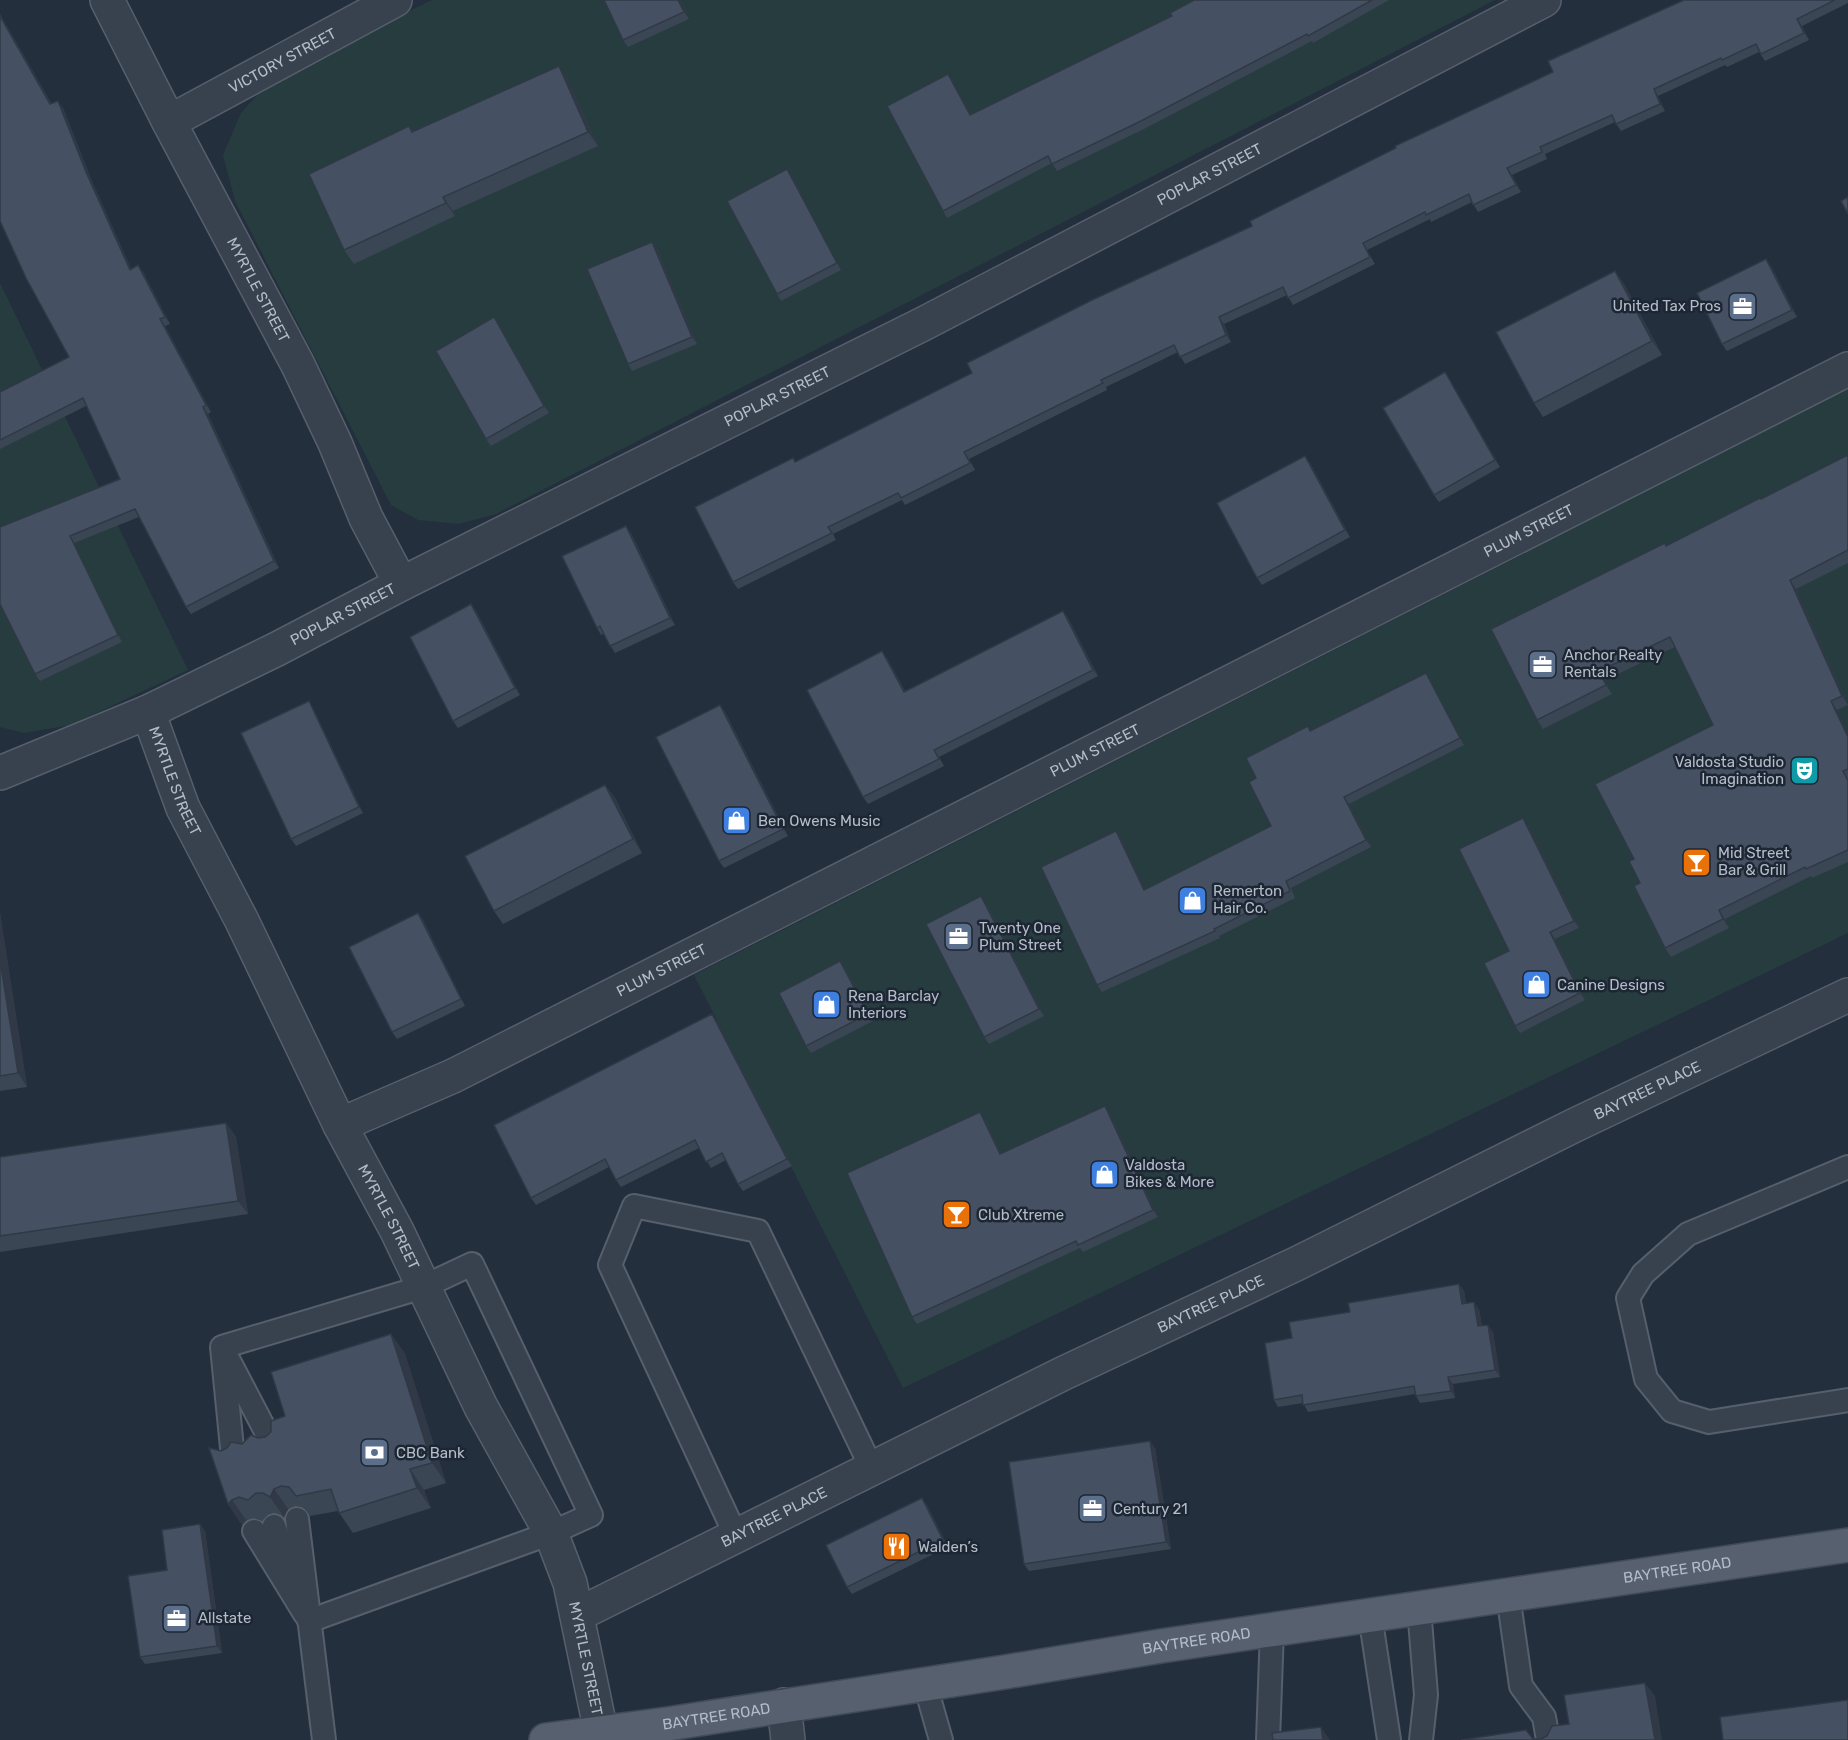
<svg xmlns="http://www.w3.org/2000/svg" width="1848" height="1740" viewBox="0 0 1848 1740" font-family="Rubik,sans-serif">
  <rect width="100%" height="100%" fill="#242f3e"/>
  <g fill="#263c3f">
    <path d="M432,0H1495L496,514L459,524L418,520L391,505L235,201L223,155L241,113L274,76Z"/>
    <path d="M0,283L188,670L71,725L24,733L0,727Z"/>
    <path d="M1848,389V933L903,1388L694,975Z"/>
  </g>
  <g fill="none" stroke-linecap="round" stroke-linejoin="round">
    <defs>
      <g id="service">
        <path d="M1848,1167L1688,1234L1643,1274L1628,1298L1646,1379L1672,1411L1709,1422L1848,1400"/>
        <path d="M228,1359L273,1445"/>
        <path d="M233,1458L222,1347L423,1287L472,1264L591,1515L551,1533L309,1621"/>
        <path d="M297,1519L324,1740"/>
        <path d="M274,1526L291,1572"/>
        <path d="M254,1531L305,1614"/>
        <path d="M736,1536L610,1265L634,1206L758,1231L872,1469"/>
        <path d="M1508,1595L1521,1686L1544,1717L1548,1740"/>
        <path d="M1419,1608L1426,1695L1421,1740"/>
        <path d="M1370,1615L1389,1740"/>
        <path d="M925,1684L941,1740"/>
        <path d="M1268,1740L1272,1630"/>
      </g>
      <g id="minor">
        <path id="s1" d="M107,0L169,122L298,365L335,443L366,518L401,584"/>
        <path id="s2" d="M169,122L395,0"/>
        <path id="s3" d="M148,712L183,808L242,921L340,1125L397,1231L481,1407L551,1533L570,1583L601,1732"/>
        <path id="s4" d="M0,773L148,712L277,649L401,584L923,324L1544,0"/>
        <path id="s5" d="M340,1125L453,1076L1848,369"/>
        <path d="M784,1705L788,1740"/>
      </g>
      <g id="tertiary">
        <path id="s6" d="M577,1615L1064,1373L1296,1264L1575,1125L1848,995"/>
      </g>
      <g id="primary">
        <path id="s7" d="M546,1740L667,1724L1005,1672L1161,1646L1848,1545"/>
      </g>
    </defs>
    <use href="#service" stroke="#565f6c" stroke-width="26"/>
    <use href="#minor" stroke="#565f6c" stroke-width="36"/>
    <use href="#tertiary" stroke="#565f6c" stroke-width="36"/>
    <use href="#primary" stroke="#414a57" stroke-width="36"/>
    <use href="#service" stroke="#38414e" stroke-width="22"/>
    <use href="#minor" stroke="#38414e" stroke-width="33"/>
    <use href="#tertiary" stroke="#38414e" stroke-width="33"/>
    <use href="#primary" stroke="#56606e" stroke-width="33"/>
  </g>
  <g fill="#3b4654">
    <path d="M680,0L689,19L628,47L623,40Z"/>
    <path d="M1194,0H1389L1313,43L1312,41L1144,129L1057,171L1052,163L947,218L943,211L948,74L953,81L971,114L1172,16Z"/>
    <path d="M1684,0H1848V3L1802,26L1809,40L1765,61L1759,52L1727,67L1725,65L1658,96L1665,111L1621,131L1615,122L1545,154L1547,159L1512,175L1521,192L1478,212L1472,202L1431,222L1430,219L1367,250L1375,264L1293,305L1287,295L1224,324L1231,342L1185,364L1178,352L1106,387L1107,390L969,459L975,470L905,505L902,500L833,534L836,540L738,589L733,582L796,462L972,373L1252,226L1553,72Z"/>
    <path d="M0,14L51,103L63,108L91,179L131,269L143,272L170,324L165,326L211,412L208,414L279,568L191,614L186,607L139,517L74,543L122,642L40,681L35,674L0,604L120,479L86,406L0,449V392L69,357L0,221Z"/>
    <path d="M559,66L568,80L598,146L453,211L455,216L354,264L344,250L409,126L413,131Z"/>
    <path d="M792,176L841,270L781,301L777,294Z"/>
    <path d="M652,242L657,249L697,344L632,371L628,364Z"/>
    <path d="M1771,266L1797,317L1727,351L1722,344Z"/>
    <path d="M1615,271L1624,284L1662,355L1543,417L1534,403Z"/>
    <path d="M499,324L549,413L491,446L486,439Z"/>
    <path d="M1449,379L1500,467L1439,502L1434,495Z"/>
    <path d="M1848,455V563L1796,589L1848,705L1837,710L1848,733V862L1812,878L1811,876L1725,919L1729,928L1671,957L1665,948L1640,883L1634,859L1713,725L1675,647L1605,680L1612,694L1543,729L1537,720L1667,546Z"/>
    <path d="M1310,463L1350,537L1262,585L1257,578Z"/>
    <path d="M631,533L675,625L615,653L603,634L601,635L597,628Z"/>
    <path d="M471,604L476,611L520,695L458,728L453,721Z"/>
    <path d="M1063,611L1068,618L1098,676L939,757L944,766L868,804L863,797L887,658L905,691Z"/>
    <path d="M1426,673L1430,680L1464,745L1349,804L1371,847L1291,888L1295,898L1219,936L1220,938L1102,992L1097,985L1116,831L1121,838L1145,889L1271,826L1256,778L1308,726L1311,731Z"/>
    <path d="M720,705L725,712L788,836L724,868L719,861Z"/>
    <path d="M313,708L363,813L296,846L291,839Z"/>
    <path d="M605,785L615,798L642,853L503,924L494,911Z"/>
    <path d="M1528,825L1579,928L1555,939L1585,1000L1520,1033L1515,1026L1509,951Z"/>
    <path d="M986,903L1044,1016L989,1044L984,1037Z"/>
    <path d="M0,913L27,1087L0,1091Z"/>
    <path d="M418,913L423,920L465,1006L397,1039L392,1032Z"/>
    <path d="M845,968L873,1021L811,1053L806,1046Z"/>
    <path d="M712,1014L717,1021L792,1166L743,1191L738,1184L726,1160L711,1168L699,1148L621,1187L616,1180L609,1167L536,1205L531,1198Z"/>
    <path d="M1105,1106L1110,1113L1158,1217L1083,1252L1080,1248L917,1324L912,1317L980,1112L985,1119L1001,1153Z"/>
    <path d="M226,1123L236,1137L248,1214L0,1252V1157Z"/>
    <path d="M1459,1284L1464,1291L1466,1303L1479,1309L1482,1326L1493,1332L1500,1377L1453,1384L1455,1398L1420,1403L1416,1396L1415,1394L1308,1412L1303,1403L1278,1407L1274,1400L1292,1338L1350,1312Z"/>
    <path d="M391,1334L405,1354L446,1483L424,1490L431,1508L353,1533L338,1511L310,1516L303,1507L295,1506L288,1509L284,1517L277,1513H270L262,1521L253,1518L246,1520L242,1525L228,1504L221,1451L258,1438L265,1437L285,1416Z"/>
    <path d="M1155,1448L1171,1549L1029,1571L1024,1564Z"/>
    <path d="M927,1505L948,1547L852,1594L847,1587Z"/>
    <path d="M205,1531L222,1653L145,1664L140,1657L167,1570Z"/>
  </g>
  <g fill="#303945">
    <path d="M678,0H680L689,19L684,12Z"/>
    <path d="M0,14L55,111L50,104L0,16Z"/>
    <path d="M1797,19L1802,26L1809,40L1804,33Z"/>
    <path d="M559,66L568,80L598,146L588,132Z"/>
    <path d="M948,74L953,81L975,121L970,115Z"/>
    <path d="M1654,89L1658,96L1665,111L1660,104Z"/>
    <path d="M58,101L63,108L91,179L135,277L130,270L86,172Z"/>
    <path d="M1507,168L1512,175L1521,192L1516,185Z"/>
    <path d="M787,169L792,176L841,270L837,263Z"/>
    <path d="M443,197L453,211L455,216L446,203Z"/>
    <path d="M652,242L657,249L697,344L692,337Z"/>
    <path d="M1766,259L1771,266L1797,317L1792,310Z"/>
    <path d="M138,265L143,272L170,324L165,317Z"/>
    <path d="M1615,271L1624,284L1662,355L1652,341Z"/>
    <path d="M494,317L499,324L549,413L544,406Z"/>
    <path d="M1219,317L1224,324L1231,342L1226,335Z"/>
    <path d="M160,319L165,326L211,412L206,405Z"/>
    <path d="M1445,372L1449,379L1500,467L1495,460Z"/>
    <path d="M203,407L208,414L279,568L274,561Z"/>
    <path d="M1305,456L1310,463L1350,537L1345,530Z"/>
    <path d="M626,526L631,533L675,625L670,618Z"/>
    <path d="M70,536L74,543L122,642L118,635Z"/>
    <path d="M1790,580L1796,589L1848,705L1842,696Z"/>
    <path d="M471,604L476,611L520,695L515,688Z"/>
    <path d="M1063,611L1068,618L1098,676L1093,670Z"/>
    <path d="M882,651L887,658L909,699L904,692Z"/>
    <path d="M1599,671L1605,680L1612,694L1606,685Z"/>
    <path d="M309,701L313,708L363,813L359,807Z"/>
    <path d="M1831,701L1837,710L1848,733V737Z"/>
    <path d="M720,705L725,712L788,836L783,829Z"/>
    <path d="M605,785L615,798L642,853L633,839Z"/>
    <path d="M1344,797L1349,804L1371,847L1366,840Z"/>
    <path d="M1523,818L1528,825L1579,928L1574,921Z"/>
    <path d="M1116,831L1121,838L1149,896L1144,890Z"/>
    <path d="M981,896L986,903L1044,1016L1039,1009Z"/>
    <path d="M1719,910L1725,919L1729,928L1723,919Z"/>
    <path d="M0,913L27,1087L18,1073L0,960Z"/>
    <path d="M418,913L423,920L465,1006L461,999Z"/>
    <path d="M1550,932L1555,939L1585,1000L1580,993Z"/>
    <path d="M840,961L845,968L873,1021L868,1014Z"/>
    <path d="M712,1014L717,1021L792,1166L787,1159Z"/>
    <path d="M1105,1106L1110,1113L1158,1217L1153,1210Z"/>
    <path d="M980,1112L985,1119L1005,1161L1000,1154Z"/>
    <path d="M226,1123L236,1137L248,1214L238,1201Z"/>
    <path d="M1459,1284L1464,1291L1467,1311L1462,1304Z"/>
    <path d="M1474,1302L1479,1309L1483,1333L1478,1326Z"/>
    <path d="M1488,1325L1493,1332L1500,1377L1495,1370Z"/>
    <path d="M391,1334L405,1354L446,1483L432,1463Z"/>
    <path d="M1448,1377L1453,1384L1455,1398L1451,1391Z"/>
    <path d="M1150,1441L1155,1448L1171,1549L1166,1542Z"/>
    <path d="M410,1469L424,1490L431,1508L417,1488Z"/>
    <path d="M274,1489L288,1509L284,1517L270,1497Z"/>
    <path d="M922,1498L927,1505L948,1547L943,1540Z"/>
    <path d="M232,1500L246,1520L242,1525L228,1504Z"/>
    <path d="M200,1524L205,1531L222,1653L217,1646Z"/>
    <path d="M1645,1683L1655,1696L1662,1740H1655Z"/>
    <path d="M1321,1727L1330,1740H1323Z"/>
  </g>
  <g fill="#455162" stroke="#303945" stroke-width="1.5">
    <path d="M604,0H678L684,12L623,40Z"/>
    <path d="M1194,0H1372L1308,36L1307,34L1139,122L1052,164L1048,156L943,211L887,106L948,74L970,115L1172,16L1170,13Z"/>
    <path d="M1684,0H1835L1797,19L1804,33L1761,54L1756,44L1722,60L1721,58L1654,89L1660,104L1616,124L1612,115L1540,147L1542,152L1507,168L1516,185L1473,205L1469,194L1426,215L1425,212L1363,243L1370,257L1288,298L1283,287L1219,317L1226,335L1180,357L1174,345L1101,380L1103,383L964,452L970,463L901,498L898,493L828,527L832,533L733,582L695,507L793,458L795,462L972,373L967,363L1092,300L1252,226L1250,221L1396,148L1395,146L1553,72L1548,61Z"/>
    <path d="M0,16L50,104L58,101L86,172L130,270L138,265L165,317L160,319L206,405L203,407L274,561L186,607L135,509L70,536L118,635L35,674L0,604V527L120,479L83,398L0,440V392L69,357L26,278L0,221Z"/>
    <path d="M559,66L588,132L443,197L446,203L344,250L309,174L409,126L412,132Z"/>
    <path d="M787,169L837,263L777,294L727,201Z"/>
    <path d="M1848,197V214L1841,201Z"/>
    <path d="M652,242L692,337L628,364L587,269Z"/>
    <path d="M1766,259L1792,310L1722,344L1697,293Z"/>
    <path d="M1615,271L1652,341L1534,403L1496,332Z"/>
    <path d="M494,317L544,406L486,439L436,351Z"/>
    <path d="M1445,372L1495,460L1434,495L1383,408Z"/>
    <path d="M1848,455V550L1790,580L1842,696L1831,701L1848,737V769L1843,771L1848,781V850L1806,869L1805,867L1719,910L1723,919L1665,948L1634,886L1640,883L1629,861L1634,859L1595,784L1713,725L1670,637L1599,671L1606,685L1537,720L1491,629L1665,543L1666,546L1760,498L1761,499Z"/>
    <path d="M1305,456L1345,530L1257,578L1217,503Z"/>
    <path d="M626,526L670,618L610,646L600,626L597,628L562,556Z"/>
    <path d="M471,604L515,688L453,721L410,637Z"/>
    <path d="M1063,611L1093,670L934,750L939,759L863,797L807,690L882,651L904,692Z"/>
    <path d="M1426,673L1460,738L1344,797L1366,840L1286,881L1290,891L1214,929L1215,931L1097,985L1041,867L1116,831L1144,890L1271,826L1249,782L1256,778L1246,758L1308,726L1310,731Z"/>
    <path d="M309,701L359,807L291,839L241,733Z"/>
    <path d="M720,705L783,829L719,861L656,737Z"/>
    <path d="M605,785L633,839L494,911L465,856Z"/>
    <path d="M1523,818L1574,921L1550,932L1580,993L1515,1026L1484,963L1509,951L1459,849Z"/>
    <path d="M981,896L1039,1009L984,1037L926,924Z"/>
    <path d="M418,913L461,999L392,1032L349,947Z"/>
    <path d="M0,960L18,1073L0,1076Z"/>
    <path d="M840,961L868,1014L806,1046L779,993Z"/>
    <path d="M712,1014L787,1159L738,1184L722,1153L706,1162L695,1140L616,1180L605,1159L531,1198L494,1125Z"/>
    <path d="M1105,1106L1153,1210L1078,1245L1076,1241L912,1317L847,1173L980,1112L1000,1154Z"/>
    <path d="M226,1123L238,1201L0,1236V1157Z"/>
    <path d="M1459,1284L1462,1304L1474,1302L1478,1326L1488,1325L1495,1370L1448,1377L1451,1391L1416,1396L1414,1386L1303,1405L1302,1395L1274,1400L1265,1343L1292,1338L1289,1322L1350,1312L1348,1303Z"/>
    <path d="M391,1334L432,1463L410,1469L417,1488L339,1513L331,1489L296,1496L289,1487L281,1486L274,1489L270,1497L263,1493H256L248,1500L239,1497L232,1500L228,1504L209,1448L221,1451L227,1448L231,1442L242,1444L251,1435L258,1438L265,1437L271,1432V1421L285,1416L271,1372Z"/>
    <path d="M1150,1441L1166,1542L1024,1564L1009,1462Z"/>
    <path d="M922,1498L943,1540L847,1587L826,1545Z"/>
    <path d="M200,1524L217,1646L140,1657L128,1576L167,1570L162,1530Z"/>
    <path d="M1645,1683L1655,1740H1461L1526,1730L1533,1739H1541L1547,1736L1552,1726L1569,1724L1564,1695Z"/>
    <path d="M1848,1700V1740H1723L1720,1717Z"/>
    <path d="M1321,1727L1323,1740H1273L1272,1733Z"/>
  </g>
  <defs>
    <symbol id="office-square" viewBox="-11 -11 22 22"><rect x="-9" y="-9" width="18" height="18" rx="4" fill="#5c6f8a" stroke="#1d2633"/><path d="M-6-3h4V-5.5h4V-3h4V5H-6ZM-1-4.5V-3h2v-1.5ZM-6 0V1H6V0Z" fill="#fff"/></symbol>
    <symbol id="theatre-square" viewBox="-11 -11 22 22"><rect x="-9" y="-9" width="18" height="18" rx="4" fill="#0f9aa8" stroke="#1d2633"/><path d="M-5-5.5Q0-4 5-5.5V0Q5 5 0 6Q-5 5-5 0ZM-3.3-2.5H-1v1.5H-3.3ZM1-2.5H3.3v1.5H1ZM-2.8 1Q0 5.5 2.8 1Z" fill="#fff"/></symbol>
    <symbol id="shop-square" viewBox="-11 -11 22 22"><rect x="-9" y="-9" width="18" height="18" rx="4" fill="#3f7fe0" stroke="#1d2633"/><path d="M-5-2.5h2.3a2.7 3.5 0 0 1 5.4 0H5L5.5 6h-11ZM-1.5-2.5h3a1.5 2.3 0 0 0-3 0Z" fill="#fff"/></symbol>
    <symbol id="bar-square" viewBox="-11 -11 22 22"><rect x="-9" y="-9" width="18" height="18" rx="4" fill="#e8710a" stroke="#1d2633"/><path d="M-6-5H6L.8 .8V4.5H3.5V6h-7V4.5H-.8V.8Z" fill="#fff"/></symbol>
    <symbol id="bank-square" viewBox="-11 -11 22 22"><rect x="-9" y="-9" width="18" height="18" rx="4" fill="#5c6f8a" stroke="#1d2633"/><path d="M-6-4H6V4H-6ZM0-2.3a2.3 2.3 0 1 0 0 4.6a2.3 2.3 0 1 0 0-4.6Z" fill="#fff"/></symbol>
    <symbol id="restaurant-square" viewBox="-11 -11 22 22"><rect x="-9" y="-9" width="18" height="18" rx="4" fill="#e8710a" stroke="#1d2633"/><path d="M-5-6h1v4h1v-4h1v4h1v-4h1v5L-1.5 .5V6h-2V.5L-5-1ZM5-6V6H3V1.5H1.5Q1.5-4 5-6Z" fill="#fff"/></symbol>
  </defs>
  <g fill-rule="evenodd">
    <use href="#office-square" x="1726" y="290" width="33" height="33"/>
    <use href="#office-square" x="1526" y="648" width="33" height="33"/>
    <use href="#theatre-square" x="1788" y="754" width="33" height="33"/>
    <use href="#shop-square" x="720" y="804" width="33" height="33"/>
    <use href="#bar-square" x="1680" y="846" width="33" height="33"/>
    <use href="#shop-square" x="1176" y="884" width="33" height="33"/>
    <use href="#office-square" x="942" y="920" width="33" height="33"/>
    <use href="#shop-square" x="1520" y="968" width="33" height="33"/>
    <use href="#shop-square" x="810" y="988" width="33" height="33"/>
    <use href="#shop-square" x="1088" y="1158" width="33" height="33"/>
    <use href="#bar-square" x="940" y="1198" width="33" height="33"/>
    <use href="#bank-square" x="358" y="1436" width="33" height="33"/>
    <use href="#office-square" x="1076" y="1492" width="33" height="33"/>
    <use href="#restaurant-square" x="880" y="1530" width="33" height="33"/>
    <use href="#office-square" x="160" y="1602" width="33" height="33"/>
  </g>
  <g text-anchor="middle" dominant-baseline="central" stroke-width="5" stroke-linejoin="round" paint-order="stroke">
    <g font-size="15" fill="#b4bcc9" stroke="#1d2633">
      <text stroke="none"><textPath href="#s2" startOffset="129">VICTORY STREET</textPath></text>
      <text stroke="none"><textPath href="#s4" startOffset="1350">POPLAR STREET</textPath></text>
      <text stroke="none"><textPath href="#s1" startOffset="327">MYRTLE STREET</textPath></text>
      <text stroke="none"><textPath href="#s4" startOffset="864">POPLAR STREET</textPath></text>
      <text stroke="none"><textPath href="#s5" startOffset="1329">PLUM STREET</textPath></text>
      <text stroke="none"><textPath href="#s4" startOffset="378">POPLAR STREET</textPath></text>
      <text stroke="none"><textPath href="#s5" startOffset="843">PLUM STREET</textPath></text>
      <text stroke="none"><textPath href="#s3" startOffset="74">MYRTLE STREET</textPath></text>
      <text stroke="none"><textPath href="#s5" startOffset="357">PLUM STREET</textPath></text>
      <text stroke="none"><textPath href="#s6" startOffset="1192">BAYTREE PLACE</textPath></text>
      <text stroke="none"><textPath href="#s3" startOffset="560">MYRTLE STREET</textPath></text>
      <text stroke="none"><textPath href="#s6" startOffset="706">BAYTREE PLACE</textPath></text>
      <text stroke="none"><textPath href="#s6" startOffset="220">BAYTREE PLACE</textPath></text>
      <text stroke="none"><textPath href="#s7" startOffset="1144">BAYTREE ROAD</textPath></text>
      <text stroke="none"><textPath href="#s7" startOffset="658">BAYTREE ROAD</textPath></text>
      <text stroke="none"><textPath href="#s3" startOffset="1046">MYRTLE STREET</textPath></text>
      <text stroke="none"><textPath href="#s7" startOffset="172">BAYTREE ROAD</textPath></text>
    </g>
    <g font-size="15" fill="#b4bcc9" stroke="#1d2633" text-anchor="start">
      <text x="1721" y="306" text-anchor="end">United Tax Pros</text>
      <text x="1564" y="655">Anchor Realty<tspan x="1564" dy="17">Rentals</tspan></text>
      <text x="1784" y="762" text-anchor="end">Valdosta Studio<tspan x="1784" dy="17">Imagination</tspan></text>
      <text x="758" y="821">Ben Owens Music</text>
      <text x="1718" y="853">Mid Street<tspan x="1718" dy="17">Bar &amp; Grill</tspan></text>
      <text x="1213" y="891">Remerton<tspan x="1213" dy="17">Hair Co.</tspan></text>
      <text x="979" y="928">Twenty One<tspan x="979" dy="17">Plum Street</tspan></text>
      <text x="1557" y="985">Canine Designs</text>
      <text x="848" y="996">Rena Barclay<tspan x="848" dy="17">Interiors</tspan></text>
      <text x="1125" y="1165">Valdosta<tspan x="1125" dy="17">Bikes &amp; More</tspan></text>
      <text x="978" y="1215">Club Xtreme</text>
      <text x="396" y="1453">CBC Bank</text>
      <text x="1113" y="1509">Century 21</text>
      <text x="918" y="1547">Walden’s</text>
      <text x="198" y="1618">Allstate</text>
    </g>
  </g>
</svg>
